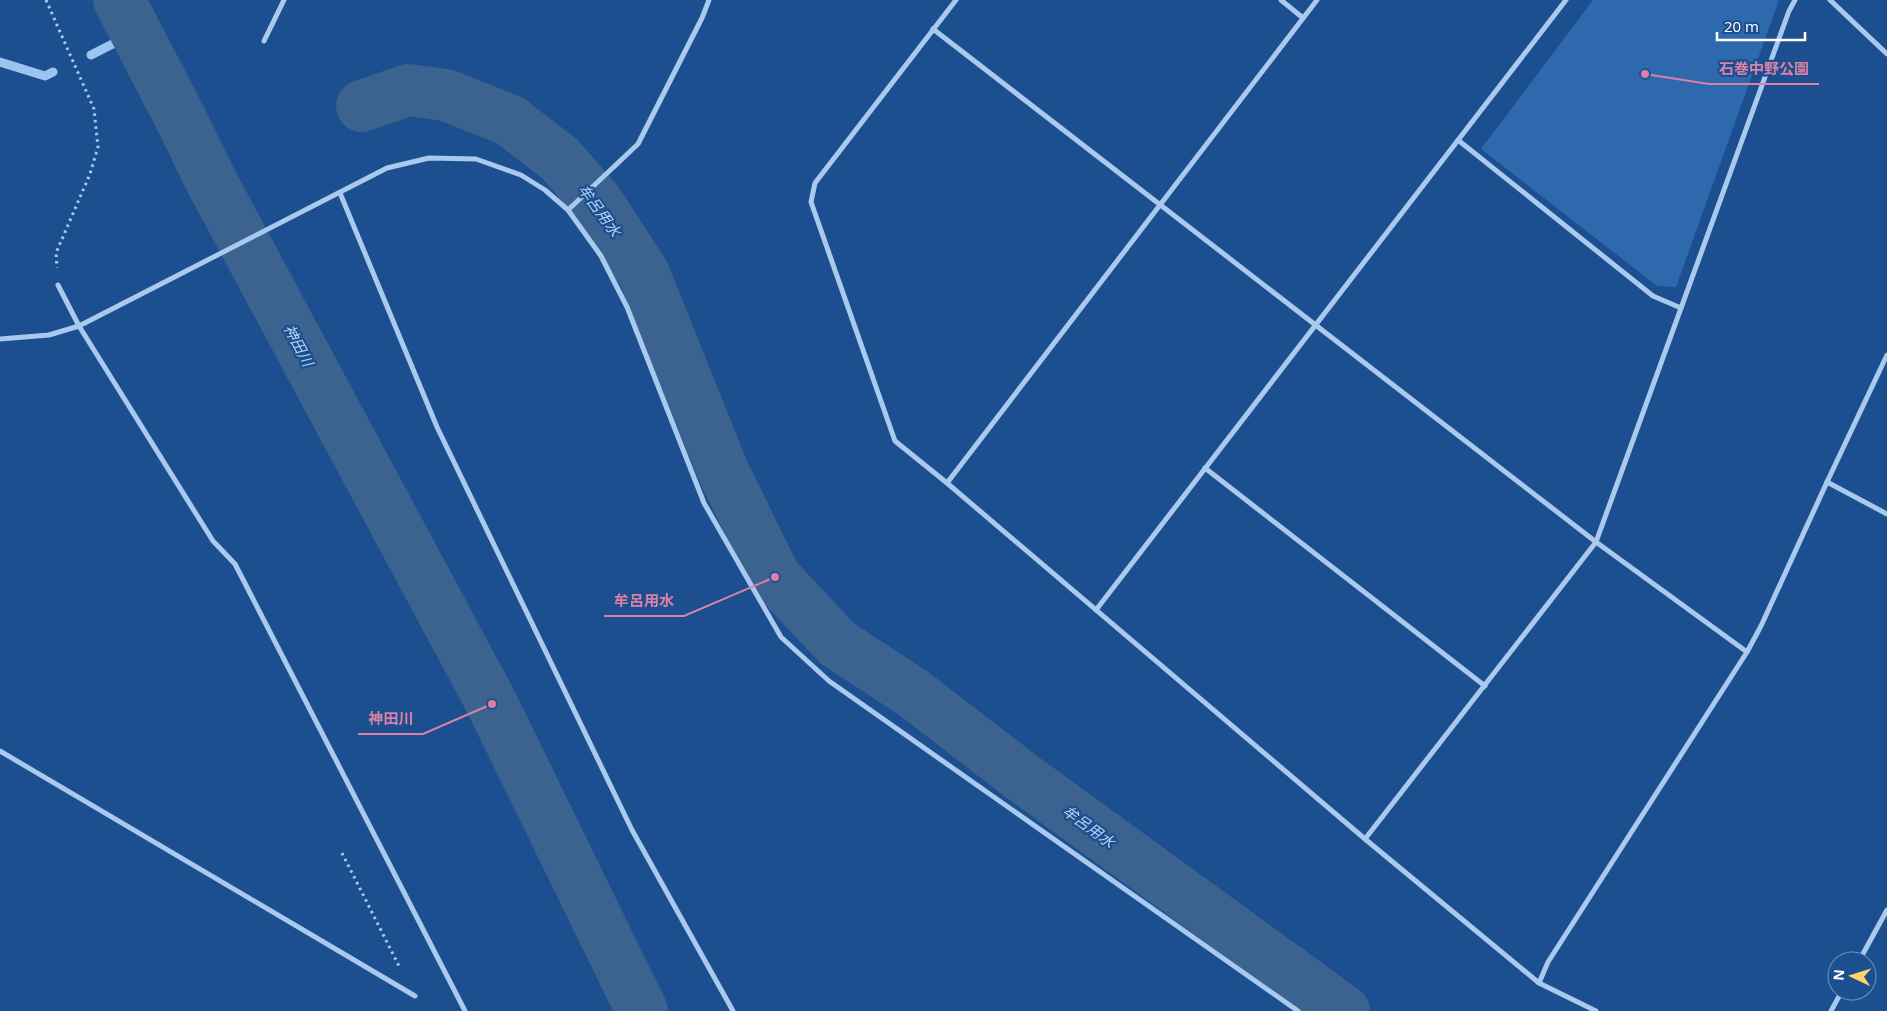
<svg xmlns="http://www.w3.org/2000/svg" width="1887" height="1011" viewBox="0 0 1887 1011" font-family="'Open Sans','Noto Sans JP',sans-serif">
  <rect width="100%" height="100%" fill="#1b4f8f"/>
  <path fill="#2e69ad" d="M1593,0H1779L1676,287L1657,286L1481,149Z"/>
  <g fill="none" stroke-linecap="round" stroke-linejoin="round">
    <g stroke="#9cc4f0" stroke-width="9">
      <path d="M91,55L136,32"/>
      <path d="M0,62L45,76L53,72"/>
    </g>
    <g stroke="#3c6290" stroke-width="52">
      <path d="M119,0L183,123L209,177L492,704L642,1011"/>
      <path d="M362,106L408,90L446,95L509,120L560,159L598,203L644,274L723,471L775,577L838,644L913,693L1026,780L1344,1011"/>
    </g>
    <g stroke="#a9c9ee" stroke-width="3" stroke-dasharray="2.5 4" stroke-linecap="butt">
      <path d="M46,0L94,109L98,147L90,174L56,253L57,268"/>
      <path d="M342,853L399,966"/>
    </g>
    <g stroke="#a9c9ee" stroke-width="5">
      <path d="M956,0L815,183L811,202L895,441L947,483L1365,839L1539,983L1596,1011"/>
      <path d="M1281,0L1303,18"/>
      <path d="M1830,0L1887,54"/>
      <path d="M933,29L1596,542L1747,652"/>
      <path d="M264,41L284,0"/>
      <path d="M1458,140L1653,296L1681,308"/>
      <path d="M340,193L437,427L632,830L733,1011"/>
      <path d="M568,210L638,144L702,18L709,0"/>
      <path d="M58,285L79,326L213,541L235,564L465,1011"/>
      <path d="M0,339L49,335L79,326L387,168L429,158L476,159L521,175L545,190L568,210L601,256L627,307L704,503L781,637L829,681L1298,1011"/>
      <path d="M1205,468L1485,686"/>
      <path d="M1827,482L1887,514"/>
      <path d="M947,483L1317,0"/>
      <path d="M1096,610L1566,0"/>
      <path d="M0,751L415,996"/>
      <path d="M1365,839L1596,542L1789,11L1795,0"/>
      <path d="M1859,961L1887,910"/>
      <path d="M1539,983L1548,962L1747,652L1761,626L1827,482L1887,355"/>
      <path d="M1831,1011L1842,991"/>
    </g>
  </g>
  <g text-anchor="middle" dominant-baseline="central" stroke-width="4.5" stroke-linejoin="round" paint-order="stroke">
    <g font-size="15" font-style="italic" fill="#b5d3f5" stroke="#1b4f8f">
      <text transform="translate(600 210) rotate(54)">牟呂用水</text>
      <text transform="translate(299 345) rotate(62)">神田川</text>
      <text transform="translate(1089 826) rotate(36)">牟呂用水</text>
    </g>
  </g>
  <path fill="none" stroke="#dd80a5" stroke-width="2" d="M1645 74L1709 84H1819M775 577L684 616H604M492 704L423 734H358"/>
  <g fill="#dd80a5" stroke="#1b4f8f" stroke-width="2">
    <circle cx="1645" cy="74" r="5"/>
    <circle cx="775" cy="577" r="5"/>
    <circle cx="492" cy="704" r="5"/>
  </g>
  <g font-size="15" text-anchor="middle" font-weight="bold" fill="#dd80a5" stroke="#1b4f8f" stroke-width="4.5" stroke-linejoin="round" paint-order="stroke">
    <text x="1764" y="74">石巻中野公園</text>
    <text x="644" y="606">牟呂用水</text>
    <text x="391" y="724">神田川</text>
  </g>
  <g transform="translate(1852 976) rotate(274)"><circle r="24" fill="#1b4f8f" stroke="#7695bc"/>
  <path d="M0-4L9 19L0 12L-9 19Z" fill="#ffd166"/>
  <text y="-8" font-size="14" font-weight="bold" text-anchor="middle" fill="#ffffff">N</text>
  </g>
  <path d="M1717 32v8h88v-8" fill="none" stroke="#ffffff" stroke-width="2.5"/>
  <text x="1724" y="32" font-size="15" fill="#ffffff" stroke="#1b4f8f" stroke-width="4" paint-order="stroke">20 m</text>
</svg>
